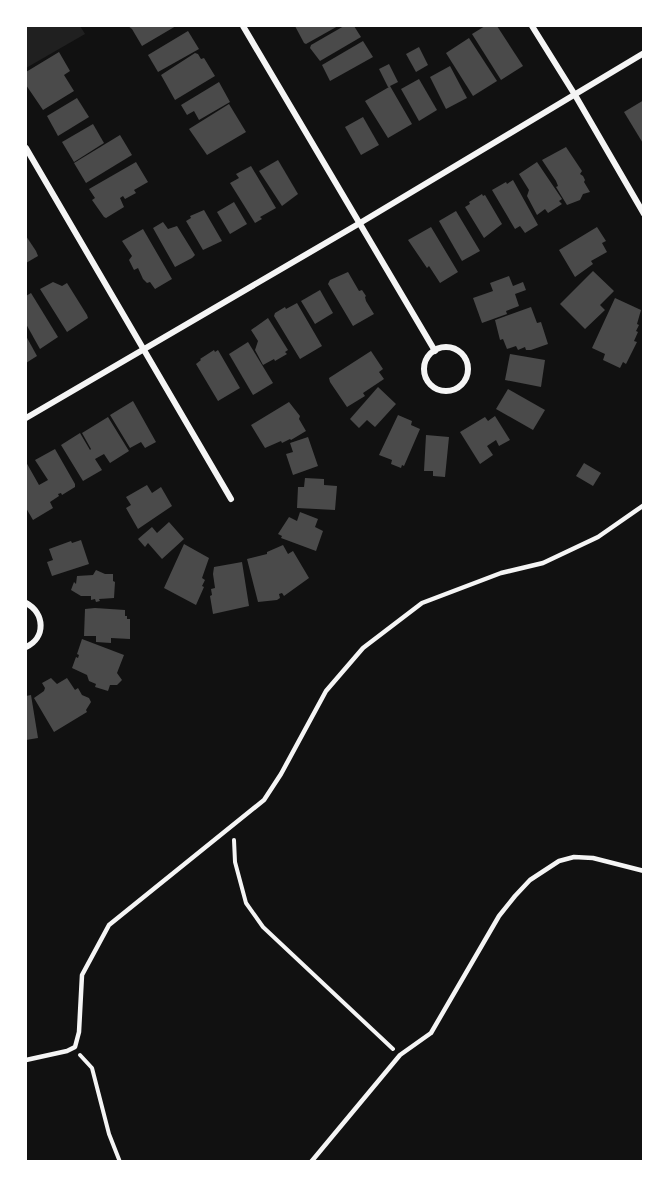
<svg xmlns="http://www.w3.org/2000/svg" width="669" height="1187" viewBox="0 0 669 1187" font-family="'Alegreya Sans',sans-serif">
  <rect width="100%" height="100%" fill="#111"/>
  <path fill="#202020" d="M26,26H80L85,34L26,68Z"/>
  <g fill="#4a4a4a">
    <path d="M128,26H176L142,46L132,29Z"/>
    <path d="M295,26H338L306,44L304,43Z"/>
    <path d="M344,26H354L361,37L320,61L310,48L311,45Z"/>
    <path d="M485,26H497L523,66L501,80L472,34Z"/>
    <path d="M188,31L199,49L158,72L148,55Z"/>
    <path d="M469,38L497,81L473,96L446,53Z"/>
    <path d="M363,41L373,57L330,81L322,65Z"/>
    <path d="M419,47L428,65L416,72L406,54Z"/>
    <path d="M59,52L70,71L64,75L74,91L43,110L26,85V72Z"/>
    <path d="M195,53L198,54L201,59L204,58L215,76L175,100L161,75Z"/>
    <path d="M389,64L398,82L390,86L412,124L388,138L365,101L389,87H388L379,69Z"/>
    <path d="M450,66L467,98L446,109L430,77Z"/>
    <path d="M419,79L437,110L419,121L401,89Z"/>
    <path d="M219,82L230,102L199,120L194,111L187,115L181,105Z"/>
    <path d="M77,98L89,117L58,136L47,116Z"/>
    <path d="M644,100V145L624,112Z"/>
    <path d="M229,104L246,132L207,155L189,129Z"/>
    <path d="M363,117L379,145L361,155L345,127Z"/>
    <path d="M93,124L104,143L74,162L62,142Z"/>
    <path d="M120,135L132,155L86,183L74,163Z"/>
    <path d="M566,147L582,171L580,174L583,176L585,180L584,182L590,192L583,194L580,200L567,205L556,187L558,186L556,181L542,160Z"/>
    <path d="M278,160L298,194L282,206L259,171Z"/>
    <path d="M136,162L148,182L134,190L136,193L125,199L123,196L120,198L124,207L106,218L104,217L92,200L95,198L89,189Z"/>
    <path d="M537,162L562,199L559,201L562,204L548,213L545,209L537,215L527,196L529,190L519,174Z"/>
    <path d="M251,166L276,208L260,217L262,219L255,223L230,183L239,178L236,174Z"/>
    <path d="M513,180L538,225L525,233L520,226L515,229L492,190L506,182L507,184Z"/>
    <path d="M482,194L483,196L485,195L502,224L484,238L465,207L470,204L469,202Z"/>
    <path d="M234,202L247,224L230,234L217,212Z"/>
    <path d="M204,210L222,241L203,250L186,221L191,218L190,216Z"/>
    <path d="M456,211L480,251L462,261L439,221Z"/>
    <path d="M163,222L168,229L177,226L195,255L192,258L175,267L153,228Z"/>
    <path d="M431,227L458,272L440,283L429,266L427,268L408,240Z"/>
    <path d="M597,227L606,241L602,243L607,252L591,261L593,264L575,277L559,250Z"/>
    <path d="M143,229L172,279L155,289L150,282L147,283L143,279L138,268L134,270L129,260L132,256L122,241Z"/>
    <path d="M26,236L36,251L38,256L26,263Z"/>
    <path d="M593,271L614,291L600,305L605,310L585,329L560,304Z"/>
    <path d="M348,272L359,291L362,290L366,296L365,297L366,301L374,314L353,326L328,284L330,280Z"/>
    <path d="M509,276L513,286L523,282L526,290L515,294L519,306L506,311L507,314L482,323L473,298L493,291L490,283Z"/>
    <path d="M53,282L62,286L67,283L87,315L88,318L67,332L40,289Z"/>
    <path d="M320,290L333,313L315,324L301,301Z"/>
    <path d="M31,293L58,337L40,349L26,324V296Z"/>
    <path d="M615,298L641,310L637,324L639,325L636,331L638,332L634,341L637,342L626,364L623,362L620,368L603,360L605,354L592,348Z"/>
    <path d="M297,303L322,346L300,359L274,316L275,313L285,307L286,309Z"/>
    <path d="M531,307L537,323L541,322L548,344L531,350H526L525,347L518,350L516,346L507,349L503,339L500,340L495,320Z"/>
    <path d="M268,318L288,350L285,352L287,354L275,361L274,359L263,365L255,350L258,341L251,330Z"/>
    <path d="M26,336L37,356L26,363Z"/>
    <path d="M248,342L273,383L253,395L229,354Z"/>
    <path d="M214,350L215,352L218,350L240,388L218,401L196,364L201,360L200,359Z"/>
    <path d="M371,351L383,369L379,372L384,379L363,393L365,396L347,407L330,382L329,378Z"/>
    <path d="M510,354L545,360L541,387L505,380Z"/>
    <path d="M378,387L396,404L375,427L367,420L359,428L350,419Z"/>
    <path d="M508,389L545,410L533,430L496,409Z"/>
    <path d="M133,401L156,442L145,448L141,442L130,448L110,415Z"/>
    <path d="M289,402L300,416L299,419L306,431L291,440L290,439L282,443L281,441L265,448L251,425Z"/>
    <path d="M398,415L412,421L411,425L420,429L404,466L402,465L401,468L391,464L392,460L379,455Z"/>
    <path d="M495,416L510,440L499,446L496,440L487,446L493,455L480,464L460,432L485,417L488,421Z"/>
    <path d="M108,417L129,451L110,463L104,454L95,459L102,470L83,481L61,445L80,433L90,450L91,449L82,433Z"/>
    <path d="M426,435L449,437L445,477L433,476V471H424Z"/>
    <path d="M308,437L318,466L293,475L286,454L293,452L290,443Z"/>
    <path d="M55,449L75,484V487L62,495L61,493L58,494L59,496L50,502L53,508L33,520L26,508V462L39,485L48,480L35,460Z"/>
    <path d="M584,463L601,473L593,486L576,476Z"/>
    <path d="M305,478L324,479V485L337,486L335,510L297,508L298,487H304Z"/>
    <path d="M147,485L152,493L161,487L172,506L138,529L126,508L131,505L126,497Z"/>
    <path d="M300,512L318,519L315,527L323,531L316,551L281,538L282,536L278,534L289,517L297,521Z"/>
    <path d="M169,522L184,539L162,559L148,543L145,547L138,539L152,527L157,533Z"/>
    <path d="M81,540L89,564L52,576L47,562L53,560L49,549L71,541L72,543Z"/>
    <path d="M184,544L209,558L202,578L205,580L202,586L204,587L196,605L164,588Z"/>
    <path d="M283,545L288,554L293,551L309,578L284,596L282,593L279,594L280,598L277,600L258,602L247,559L267,554V552Z"/>
    <path d="M242,562L249,606L213,614L210,596L212,595L211,589L215,588L213,574L214,567Z"/>
    <path d="M96,570L105,574H113V581L115,582L114,598L99,599L100,601L96,602L95,599L91,600V596H81L71,590L74,582L76,584L77,576L93,575Z"/>
    <path d="M95,608L125,610V616H127V619H130V639L111,638V643L96,642V636H84L85,609Z"/>
    <path d="M82,639L124,655L117,673L122,680L117,685H110L108,691L95,687L96,684L89,681L87,675L72,668L76,657L78,658L79,655L77,654Z"/>
    <path d="M51,678L57,684L67,678L75,690L78,688L82,695L89,698L91,702L86,710L87,712L54,732L34,698L44,691L45,688L42,683Z"/>
    <path d="M31,695L38,738L26,740V696Z"/>
  </g>
  <g fill="none" stroke-linecap="round" stroke-linejoin="round">
    <g stroke="#f5f5f5" stroke-width="4">
      <path d="M234,840L235,862L246,903L263,927L393,1049"/>
      <path d="M80,1055L92,1068L109,1134L120,1162"/>
    </g>
    <g stroke="#f5f5f5" stroke-width="4.5">
      <path d="M26,1060L67,1051L75,1047L79,1032L82,975L109,925L264,800L281,774L326,691L363,648L422,603L501,573L543,563L598,537L644,505"/>
      <path d="M311,1162L400,1055L431,1033L499,916L515,896L530,880L559,861L574,857L593,858L644,871"/>
    </g>
    <g stroke="#f5f5f5" stroke-width="6">
      <path d="M243,26L435,351"/>
      <path d="M532,26L575,95L644,214"/>
      <path d="M26,148L231,499"/>
      <circle cx="446" cy="369" r="22"/>
      <path d="M26,418L360,223L644,53"/>
      <path d="M26,603C45,613 46,638 26,647"/>
    </g>
  </g>
  <rect width="669" height="1187" fill="none" stroke="#ffffff" stroke-width="54"/>
</svg>
